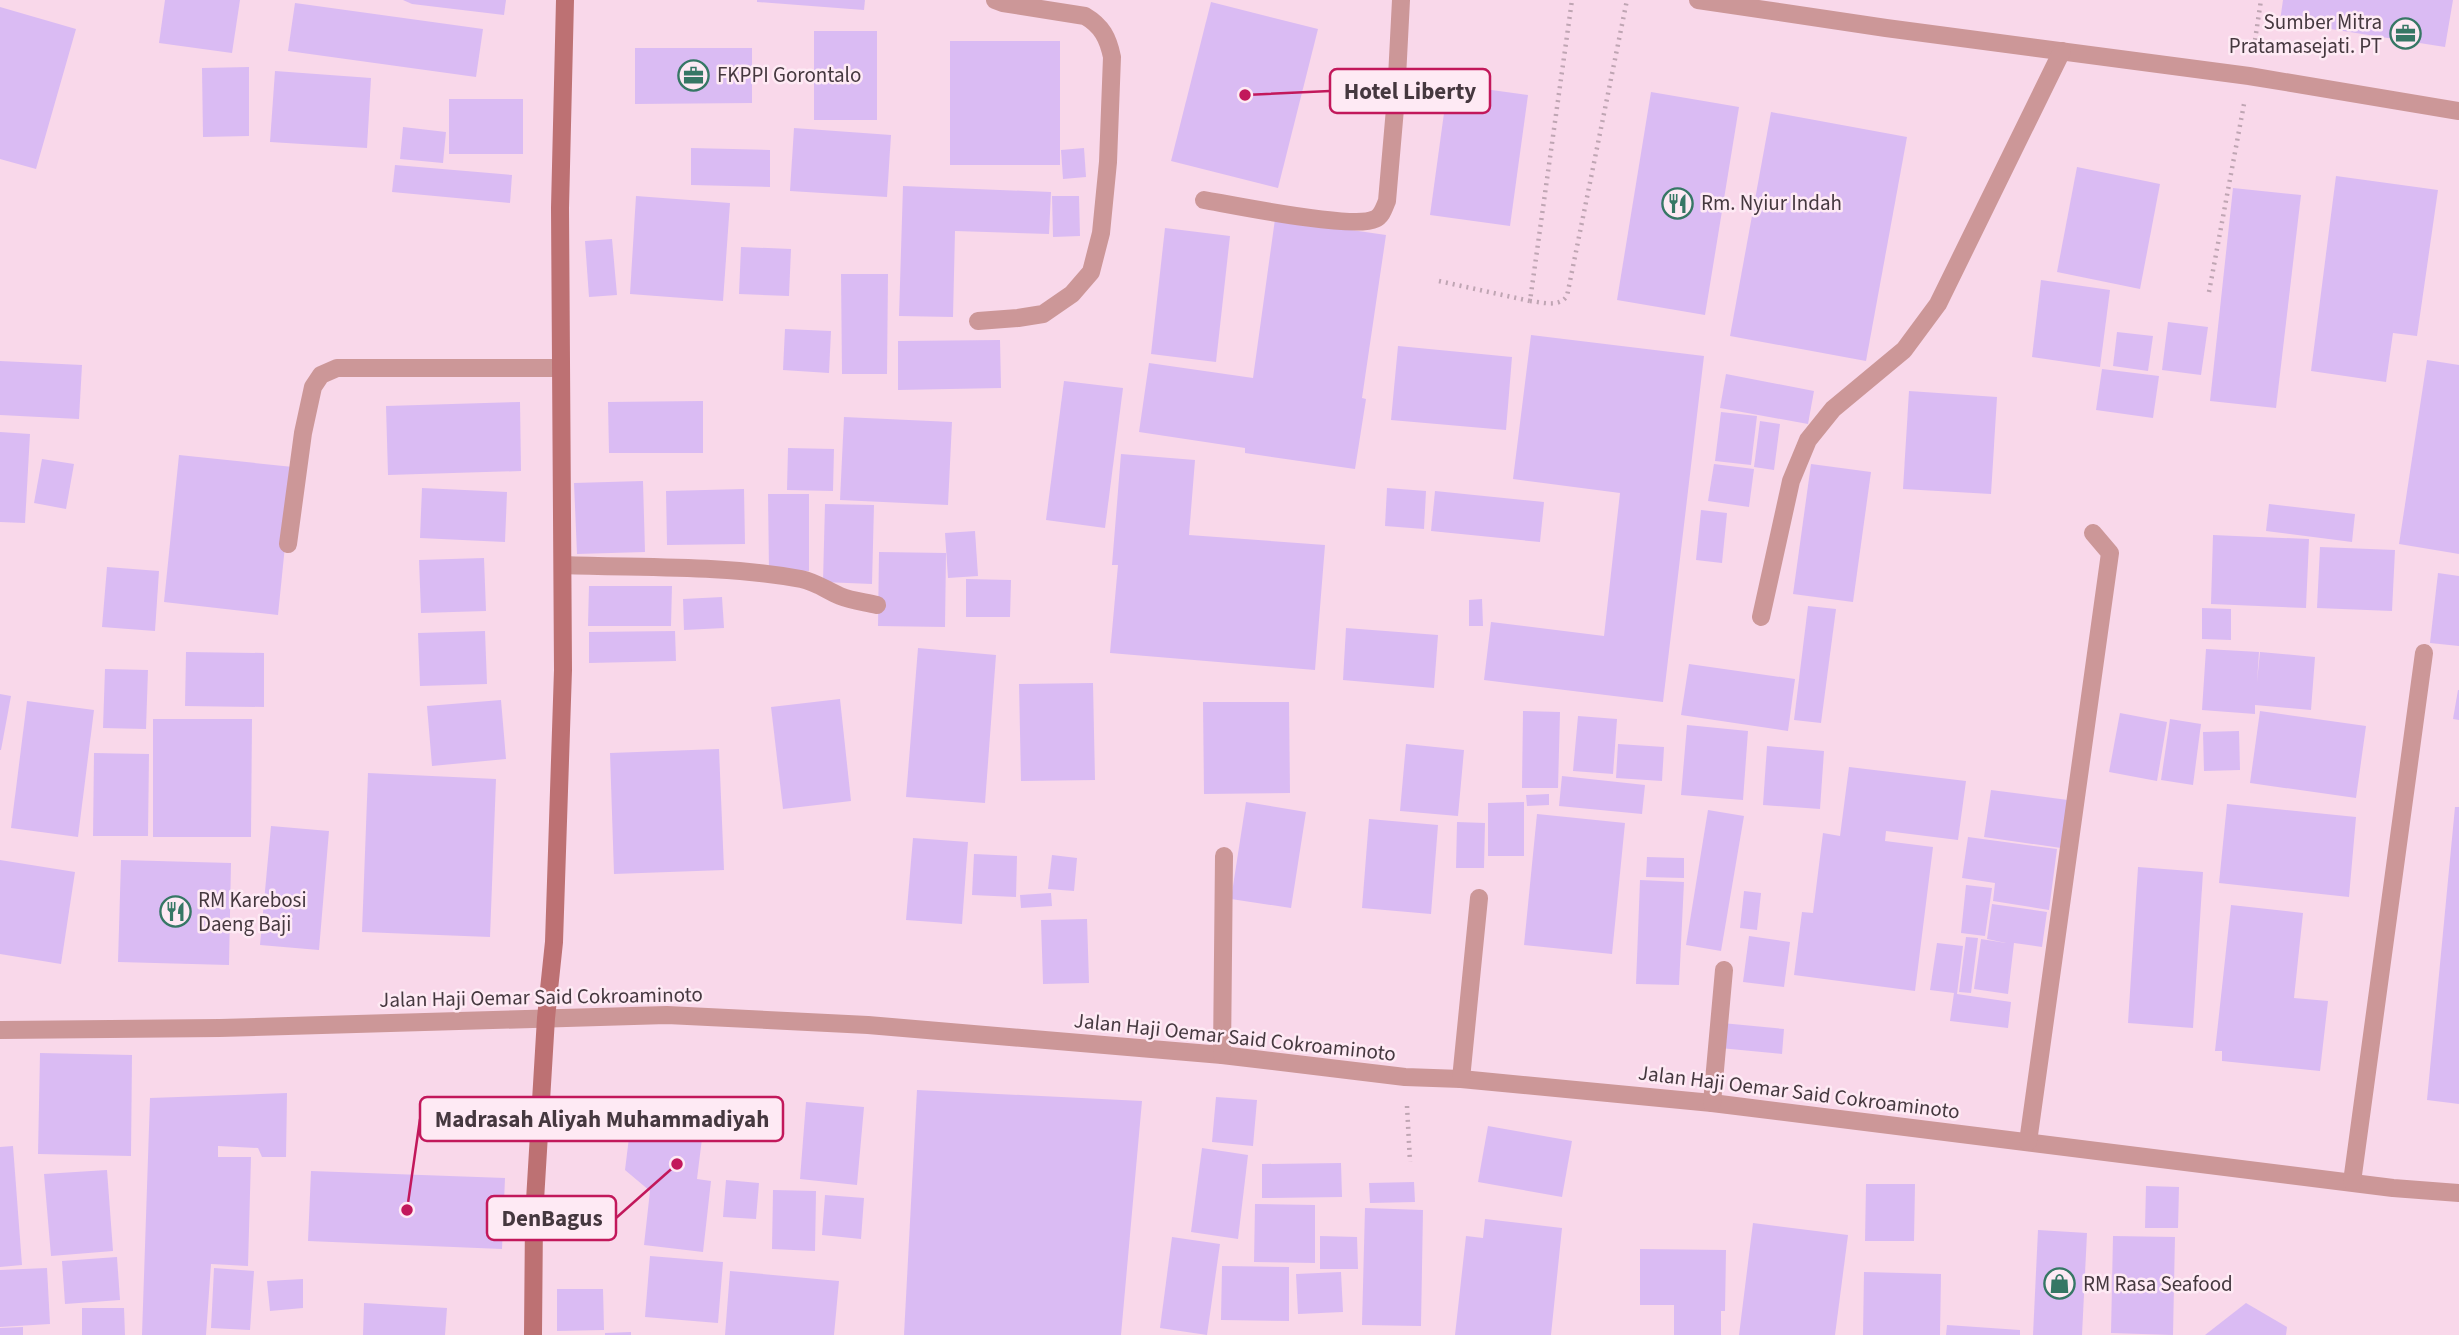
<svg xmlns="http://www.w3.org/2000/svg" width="2459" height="1335" viewBox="0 0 2459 1335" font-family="'Source Sans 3',sans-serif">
  <rect width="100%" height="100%" fill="#f9d8ea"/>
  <g fill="#dabbf3">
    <path d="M165,0H240L232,53L159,43Z"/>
    <path d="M403,0H506L504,15L412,4Z"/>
    <path d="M757,0H865L864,10L757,2Z"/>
    <path d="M2283,0H2453L2445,47L2280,21Z"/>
    <path d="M1211,2L1318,29L1278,188L1171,161Z"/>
    <path d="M295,3L483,29L476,77L288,51Z"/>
    <path d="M0,7L76,29L36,169L0,159Z"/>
    <rect x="814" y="31" width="63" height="89"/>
    <rect x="950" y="41" width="110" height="124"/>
    <path d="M635,48H752V103L635,104Z"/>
    <path d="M249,67V136L203,137L202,68Z"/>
    <path d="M275,71L371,78L367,148L270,142Z"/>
    <path d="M1448,84L1528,95L1510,226L1430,215Z"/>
    <path d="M1651,92L1739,107L1705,315L1617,300Z"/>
    <rect x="449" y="99" width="74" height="55"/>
    <path d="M1771,112L1907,137L1866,361L1730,336Z"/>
    <path d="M403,127L446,132L443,163L400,159Z"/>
    <path d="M794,128L891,135L887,197L790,191Z"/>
    <path d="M691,148L770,150V187L691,185Z"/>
    <path d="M1084,148L1086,177L1063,179L1061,150Z"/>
    <path d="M395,165L512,175L510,203L392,192Z"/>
    <path d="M2077,167L2160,184L2140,289L2057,272Z"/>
    <path d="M2336,176L2438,190L2417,336L2393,333L2386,382L2311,371Z"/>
    <path d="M903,186L1051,192L1049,234L955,231L953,317L899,316Z"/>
    <path d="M2233,188L2301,195L2276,408L2210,401Z"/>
    <path d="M636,196L730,203L723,301L630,294Z"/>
    <path d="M1052,196H1079L1080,236L1053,237Z"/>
    <path d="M1275,219L1386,235L1362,398L1366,399L1355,469L1245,453V448L1139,432L1149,363L1253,378Z"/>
    <path d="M1165,228L1230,236L1216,362L1151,354Z"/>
    <path d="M612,239L617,295L589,297L585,241Z"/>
    <path d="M741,247L791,249L789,296L739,294Z"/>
    <path d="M841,274H888L887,374H842Z"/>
    <path d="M2041,280L2110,290L2100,367L2032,357Z"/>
    <path d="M2168,322L2208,327L2201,375L2162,370Z"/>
    <path d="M785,329L831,331L829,373L783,370Z"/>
    <path d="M2117,332L2153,336L2148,371L2113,366Z"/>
    <path d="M1531,335L1704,356L1663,702L1484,680L1491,622L1604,636L1620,493L1513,479Z"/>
    <path d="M1000,340L1001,388L898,390V341Z"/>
    <path d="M1398,346L1512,357L1506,430L1391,420Z"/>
    <path d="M2427,360L2459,365V554L2399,544Z"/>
    <path d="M0,361L82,365L79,419L0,415Z"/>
    <path d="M2102,369L2159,376L2153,418L2096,410Z"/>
    <path d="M1726,374L1814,391L1808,424L1720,408Z"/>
    <path d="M1064,381L1123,388L1105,528L1046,520Z"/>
    <path d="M1909,391L1997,397L1991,494L1903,489Z"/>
    <path d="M703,401V453H609L608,402Z"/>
    <path d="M520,402L521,471L388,475L386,406Z"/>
    <path d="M1721,412L1757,416L1751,465L1715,461Z"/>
    <path d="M844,417L952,422L948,505L840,500Z"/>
    <path d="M1760,421L1780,424L1774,470L1754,467Z"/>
    <path d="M0,432L30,434L25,523L0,522Z"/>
    <path d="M788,448L834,449L833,491L787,490Z"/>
    <path d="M1121,454L1195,460L1189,535L1325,545L1315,670L1110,653L1118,565H1112Z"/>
    <path d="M179,455L293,467L278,615L164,602Z"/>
    <path d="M42,459L74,464L66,509L34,503Z"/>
    <path d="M1714,464L1754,469L1749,507L1708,501Z"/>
    <path d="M1811,464L1871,472L1853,602L1793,594Z"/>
    <path d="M643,481L645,552L577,554L574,483Z"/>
    <path d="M422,488L507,492L505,542L420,538Z"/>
    <path d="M1387,488L1426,491L1424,529L1385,526Z"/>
    <path d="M744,489L745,544L667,545L666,491Z"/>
    <path d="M1435,491L1544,502L1540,542L1431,531Z"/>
    <path d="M768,494H809V571H769Z"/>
    <path d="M825,504L874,505L872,584L823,582Z"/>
    <path d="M2269,504L2355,514L2352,542L2266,531Z"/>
    <path d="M1701,510L1727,513L1722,563L1696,560Z"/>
    <path d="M975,531L978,576L948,578L945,533Z"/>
    <path d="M2213,535L2309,539L2306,608L2211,604Z"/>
    <path d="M2320,547L2395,550L2392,611L2317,608Z"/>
    <path d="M879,552L946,553L945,627L878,626Z"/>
    <path d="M484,558L486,611L421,613L419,560Z"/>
    <path d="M107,567L159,571L155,631L102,627Z"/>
    <path d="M2438,573L2459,576V646L2430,643Z"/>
    <path d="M966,579L1011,580L1010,617H966Z"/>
    <path d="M589,586H672L671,626H588Z"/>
    <path d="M722,597L724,628L684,630L683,599Z"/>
    <path d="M1482,599L1483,626H1469V600Z"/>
    <path d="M1808,606L1836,609L1821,723L1794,720Z"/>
    <path d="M2202,608L2231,609V640L2202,639Z"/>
    <path d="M1346,628L1438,635L1434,688L1343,680Z"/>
    <path d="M485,631L487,684L420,686L418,633Z"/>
    <path d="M675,631L676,661L589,663V632Z"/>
    <path d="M918,648L996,655L985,803L906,797Z"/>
    <path d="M2206,649L2259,652L2257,682L2260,652L2315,657L2311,710L2255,705V714L2202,710Z"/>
    <path d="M186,652L264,653V707L185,706Z"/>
    <path d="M1689,664L1795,679L1788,731L1681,715Z"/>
    <path d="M105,669L148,670L146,729L103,728Z"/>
    <path d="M1093,683L1095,780L1021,781L1019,684Z"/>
    <path d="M2458,690H2459V720L2453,719Z"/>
    <path d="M0,694L11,696L1,750H0Z"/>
    <path d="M840,699L851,801L783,809L771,707Z"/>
    <path d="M501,700L506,759L432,766L427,706Z"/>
    <path d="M27,701L94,710L78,837L11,828Z"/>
    <path d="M1203,702H1289L1290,793L1204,794Z"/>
    <path d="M1523,711L1560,712L1558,788H1522Z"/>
    <path d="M2260,711L2366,726L2356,798L2250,783Z"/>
    <path d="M2120,713L2167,722L2157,781L2109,772Z"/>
    <path d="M1578,716L1617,719L1613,774L1573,771Z"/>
    <path d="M153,719H252L251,837H153Z"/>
    <path d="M2170,719L2201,724L2193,785L2161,780Z"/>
    <path d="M1687,725L1748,731L1743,800L1681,795Z"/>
    <path d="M2239,731L2240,770L2204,771L2203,732Z"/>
    <path d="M1406,744L1464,750L1458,816L1400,811Z"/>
    <path d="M1618,744L1664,747L1662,781L1616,778Z"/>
    <path d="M1767,746L1824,751L1820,809L1763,805Z"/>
    <path d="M719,749L724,870L614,874L610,753Z"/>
    <path d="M94,753L149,754L148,836H93Z"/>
    <path d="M1849,767L1966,781L1958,840L1886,831L1885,841L1933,847L1915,991L1794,975L1802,912L1813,913L1823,833L1840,836Z"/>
    <path d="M368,773L496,779L490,937L362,932Z"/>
    <path d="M1562,776L1645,785L1642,814L1559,806Z"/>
    <path d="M1991,790L2068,800L2061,848L1984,837Z"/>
    <path d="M1549,794V805L1527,806L1526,795Z"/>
    <path d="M1246,802L1306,812L1291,908L1231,899Z"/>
    <path d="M1524,802V856H1488V803Z"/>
    <path d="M2227,804L2356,817L2349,897L2219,883Z"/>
    <path d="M2455,807H2459V1104L2427,1100Z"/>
    <path d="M1708,810L1744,816L1721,951L1686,945Z"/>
    <path d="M1537,814L1625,823L1612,954L1524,945Z"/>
    <path d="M1369,819L1438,825L1431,914L1362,908Z"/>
    <path d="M1457,822L1485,823L1484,868H1456Z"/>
    <path d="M271,826L329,831L319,950L260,945Z"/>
    <path d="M1968,837L2057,849L2049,910L1993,901L1995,883L1962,878Z"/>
    <path d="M913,838L968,842L962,924L906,920Z"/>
    <path d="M974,854L1017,856L1016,897L972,895Z"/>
    <path d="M1052,855L1077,858L1074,891L1048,889Z"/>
    <path d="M1647,857L1684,858V878L1646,877Z"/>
    <path d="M0,860L75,872L61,964L0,954Z"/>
    <path d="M121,860L231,863L229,965L118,962Z"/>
    <path d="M2138,867L2203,872L2193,1028L2128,1023Z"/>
    <path d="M1640,880L1684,882L1679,985L1636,984Z"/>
    <path d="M1966,885L1992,888L1985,936L1961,933Z"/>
    <path d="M1744,891L1761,893L1757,930L1740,928Z"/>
    <path d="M1051,893L1052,906L1021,908L1020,895Z"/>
    <path d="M1992,904L2047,912L2042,947L2014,943L2008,994L1974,989L1981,939L2006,943L1987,939Z"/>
    <path d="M2231,905L2303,913L2294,998L2328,1001L2320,1071L2222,1061V1051H2215Z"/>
    <path d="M1087,919L1089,983L1043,984L1041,920Z"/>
    <path d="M1749,936L1790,942L1784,987L1743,982Z"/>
    <path d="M1966,937L1978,938L1971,993L1959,992Z"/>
    <path d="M1937,943L1963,946L1957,994L2011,1002L2008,1028L1950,1021L1954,993L1930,990Z"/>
    <path d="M1722,1023L1784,1029L1782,1054L1720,1048Z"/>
    <path d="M40,1053L132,1055L131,1156L38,1154Z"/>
    <path d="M917,1090L1142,1101L1121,1335H904Z"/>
    <path d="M287,1093L286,1157H262L258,1148L218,1146V1157H251L248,1266L211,1264L206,1335H142L150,1098Z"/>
    <path d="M739,1097L758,1099L755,1134L736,1133Z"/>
    <path d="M1216,1097L1257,1100L1253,1146L1212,1142Z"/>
    <path d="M806,1102L864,1107L857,1185L800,1179Z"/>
    <path d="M633,1105L705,1114L697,1179L711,1181L703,1252L644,1245L650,1191L625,1170Z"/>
    <path d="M1488,1126L1572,1141L1562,1197L1478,1182Z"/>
    <path d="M13,1146L22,1265L0,1267V1147Z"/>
    <path d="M1202,1148L1248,1155L1238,1239L1191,1232Z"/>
    <path d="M1341,1163L1342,1197L1262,1198V1164Z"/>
    <path d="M107,1170L113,1251L51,1256L44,1174Z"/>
    <path d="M311,1171L505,1178L502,1249L308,1241Z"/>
    <path d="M726,1180L759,1183L756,1219L723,1217Z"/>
    <path d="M1414,1182L1415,1202L1370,1203L1369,1183Z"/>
    <path d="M1866,1184H1915L1914,1241H1865Z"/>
    <path d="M2146,1186L2179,1187L2178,1228H2145Z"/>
    <path d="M773,1190L816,1191L815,1251L772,1249Z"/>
    <path d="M825,1195L864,1198L861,1239L822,1235Z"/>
    <path d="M1255,1204L1315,1205V1263L1254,1262Z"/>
    <path d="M1365,1208L1423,1210L1421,1326L1362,1325Z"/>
    <path d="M1485,1219L1562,1228L1551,1335H1455L1466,1236L1483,1238Z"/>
    <path d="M1753,1223L1848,1235L1835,1335H1739Z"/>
    <path d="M2038,1230L2087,1233L2082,1335H2033Z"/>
    <path d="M1320,1236L1357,1237L1358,1269H1320Z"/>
    <path d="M2113,1236L2175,1237L2173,1335L2111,1333Z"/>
    <path d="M1172,1237L1220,1244L1207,1335L1160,1328Z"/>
    <path d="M1640,1249L1726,1250L1725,1311H1721V1335H1674V1305H1640Z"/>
    <path d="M650,1256L723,1262L718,1323L645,1317Z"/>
    <path d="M117,1257L120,1300L65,1304L62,1261Z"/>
    <path d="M1222,1266L1289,1267V1321L1221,1320Z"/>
    <path d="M47,1268L50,1324L0,1327V1270Z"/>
    <path d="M214,1268L254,1271L250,1330L211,1328Z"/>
    <path d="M730,1271L839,1281L834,1335H725Z"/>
    <path d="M1341,1272L1343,1312L1298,1314L1296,1274Z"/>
    <path d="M1864,1272L1941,1274L1940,1335H1863Z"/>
    <path d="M303,1279V1308L270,1311L267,1281Z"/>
    <path d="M557,1289H603L604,1330L557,1331Z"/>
    <path d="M364,1303L447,1308L445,1335H363Z"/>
    <path d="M2246,1303L2287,1327L2286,1335H2205Z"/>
    <path d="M82,1308H124L125,1335H82Z"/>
    <path d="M1947,1325L2020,1330V1335H1946Z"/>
    <path d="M23,1327V1335H0V1328Z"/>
    <path d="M631,1332V1335H605V1333Z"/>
  </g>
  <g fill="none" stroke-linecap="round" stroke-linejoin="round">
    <g stroke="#bfa5b3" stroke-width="4.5" stroke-dasharray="2 5" stroke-linecap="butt">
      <path d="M2254,47L2261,0"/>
      <path d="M1439,281L1530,301L1572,0"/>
      <path d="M2209,292L2244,104"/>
      <path d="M1530,301C1542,302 1559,308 1567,296L1627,0"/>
      <path d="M1407,1106L1410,1162"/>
    </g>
    <g stroke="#cc9798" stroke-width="18">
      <path d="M1698,0L1886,28L2249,76L2459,111"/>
      <path d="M1204,200C1233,205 1354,230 1375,219C1382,216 1384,208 1387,201L1396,97L1401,0"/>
      <path d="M978,321L1018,318L1043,314L1072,294L1091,272L1101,233L1108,162L1112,57C1108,38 1102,26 1085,16L1003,3L995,0"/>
      <path d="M288,544L303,433L313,387L321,375L337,368H560"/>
      <path d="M564,565C642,568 724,565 801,579C816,582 826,590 840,596C852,601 865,602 877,605"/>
      <path d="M1761,617L1791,481L1808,440L1833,409L1904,350L1938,304L2062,51"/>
      <path d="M0,1030L220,1028L667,1015L868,1025L1222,1055L1405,1077L1461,1079L1712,1103L2393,1188L2459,1193"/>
      <path d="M1222,1055L1224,856"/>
      <path d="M1461,1079L1479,898"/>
      <path d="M1712,1103L1724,970"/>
      <path d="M2028,1142L2110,553L2093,533"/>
      <path d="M2352,1182L2424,653"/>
    </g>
    <path stroke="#bd7173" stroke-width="18" d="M533,1335L534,1217L546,1018L554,942L563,670L560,208L565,0"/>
  </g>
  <defs>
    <symbol id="office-ring" viewBox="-11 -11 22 22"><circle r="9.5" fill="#feeaf4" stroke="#367765" stroke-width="1.5"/><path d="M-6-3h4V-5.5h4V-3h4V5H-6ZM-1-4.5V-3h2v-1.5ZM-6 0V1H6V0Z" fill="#367765"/></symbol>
    <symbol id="restaurant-ring" viewBox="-11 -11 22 22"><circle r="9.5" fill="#feeaf4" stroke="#367765" stroke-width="1.5"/><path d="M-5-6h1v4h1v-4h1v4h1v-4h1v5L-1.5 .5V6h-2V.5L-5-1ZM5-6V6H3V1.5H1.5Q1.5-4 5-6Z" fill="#367765"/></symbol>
    <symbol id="shop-ring" viewBox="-11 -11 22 22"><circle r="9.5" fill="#feeaf4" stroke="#367765" stroke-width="1.5"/><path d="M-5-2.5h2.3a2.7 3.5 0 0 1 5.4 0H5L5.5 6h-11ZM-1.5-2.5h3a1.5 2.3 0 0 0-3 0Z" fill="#367765"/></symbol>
  </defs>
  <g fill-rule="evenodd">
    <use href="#office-ring" x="2388" y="16" width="35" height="35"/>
    <use href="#office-ring" x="676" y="58" width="35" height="35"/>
    <use href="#restaurant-ring" x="1660" y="186" width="35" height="35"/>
    <use href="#restaurant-ring" x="158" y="894" width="35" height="35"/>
    <use href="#shop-ring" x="2042" y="1266" width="35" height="35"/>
  </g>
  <g text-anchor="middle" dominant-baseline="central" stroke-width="5" stroke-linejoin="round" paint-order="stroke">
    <g font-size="21" fill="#45383f" stroke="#feeaf4" text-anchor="start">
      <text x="2382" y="22" text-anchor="end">Sumber Mitra<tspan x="2382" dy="24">Pratamasejati. PT</tspan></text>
      <text x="717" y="75">FKPPI Gorontalo</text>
      <text x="1701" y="203">Rm. Nyiur Indah</text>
      <text x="198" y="900">RM Karebosi<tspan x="198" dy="24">Daeng Baji</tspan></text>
      <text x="2083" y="1284">RM Rasa Seafood</text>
    </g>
    <g font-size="21" fill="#45383f" stroke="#feeaf4">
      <text transform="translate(541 997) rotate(-1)">Jalan Haji Oemar Said Cokroaminoto</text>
      <text transform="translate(1235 1037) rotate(6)">Jalan Haji Oemar Said Cokroaminoto</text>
      <text transform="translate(1799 1092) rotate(7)">Jalan Haji Oemar Said Cokroaminoto</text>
    </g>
  </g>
  <path fill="none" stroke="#c2185b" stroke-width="2.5" d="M1245 95L1330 91M407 1210L420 1119M677 1164L616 1218"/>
  <g fill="#c2185b" stroke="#feeaf4" stroke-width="2.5">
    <circle cx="1245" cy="95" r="7"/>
    <circle cx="407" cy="1210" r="7"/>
    <circle cx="677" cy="1164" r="7"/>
  </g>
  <g fill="#feeaf4" stroke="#c2185b" stroke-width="2.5">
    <rect x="1330" y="69" width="160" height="44" rx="7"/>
    <rect x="420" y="1097" width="363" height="44" rx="7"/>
    <rect x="487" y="1196" width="129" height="44" rx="7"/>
  </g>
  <g font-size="23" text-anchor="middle" font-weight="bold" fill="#45383f">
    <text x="1410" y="99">Hotel Liberty</text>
    <text x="602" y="1127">Madrasah Aliyah Muhammadiyah</text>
    <text x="552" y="1226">DenBagus</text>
  </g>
</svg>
